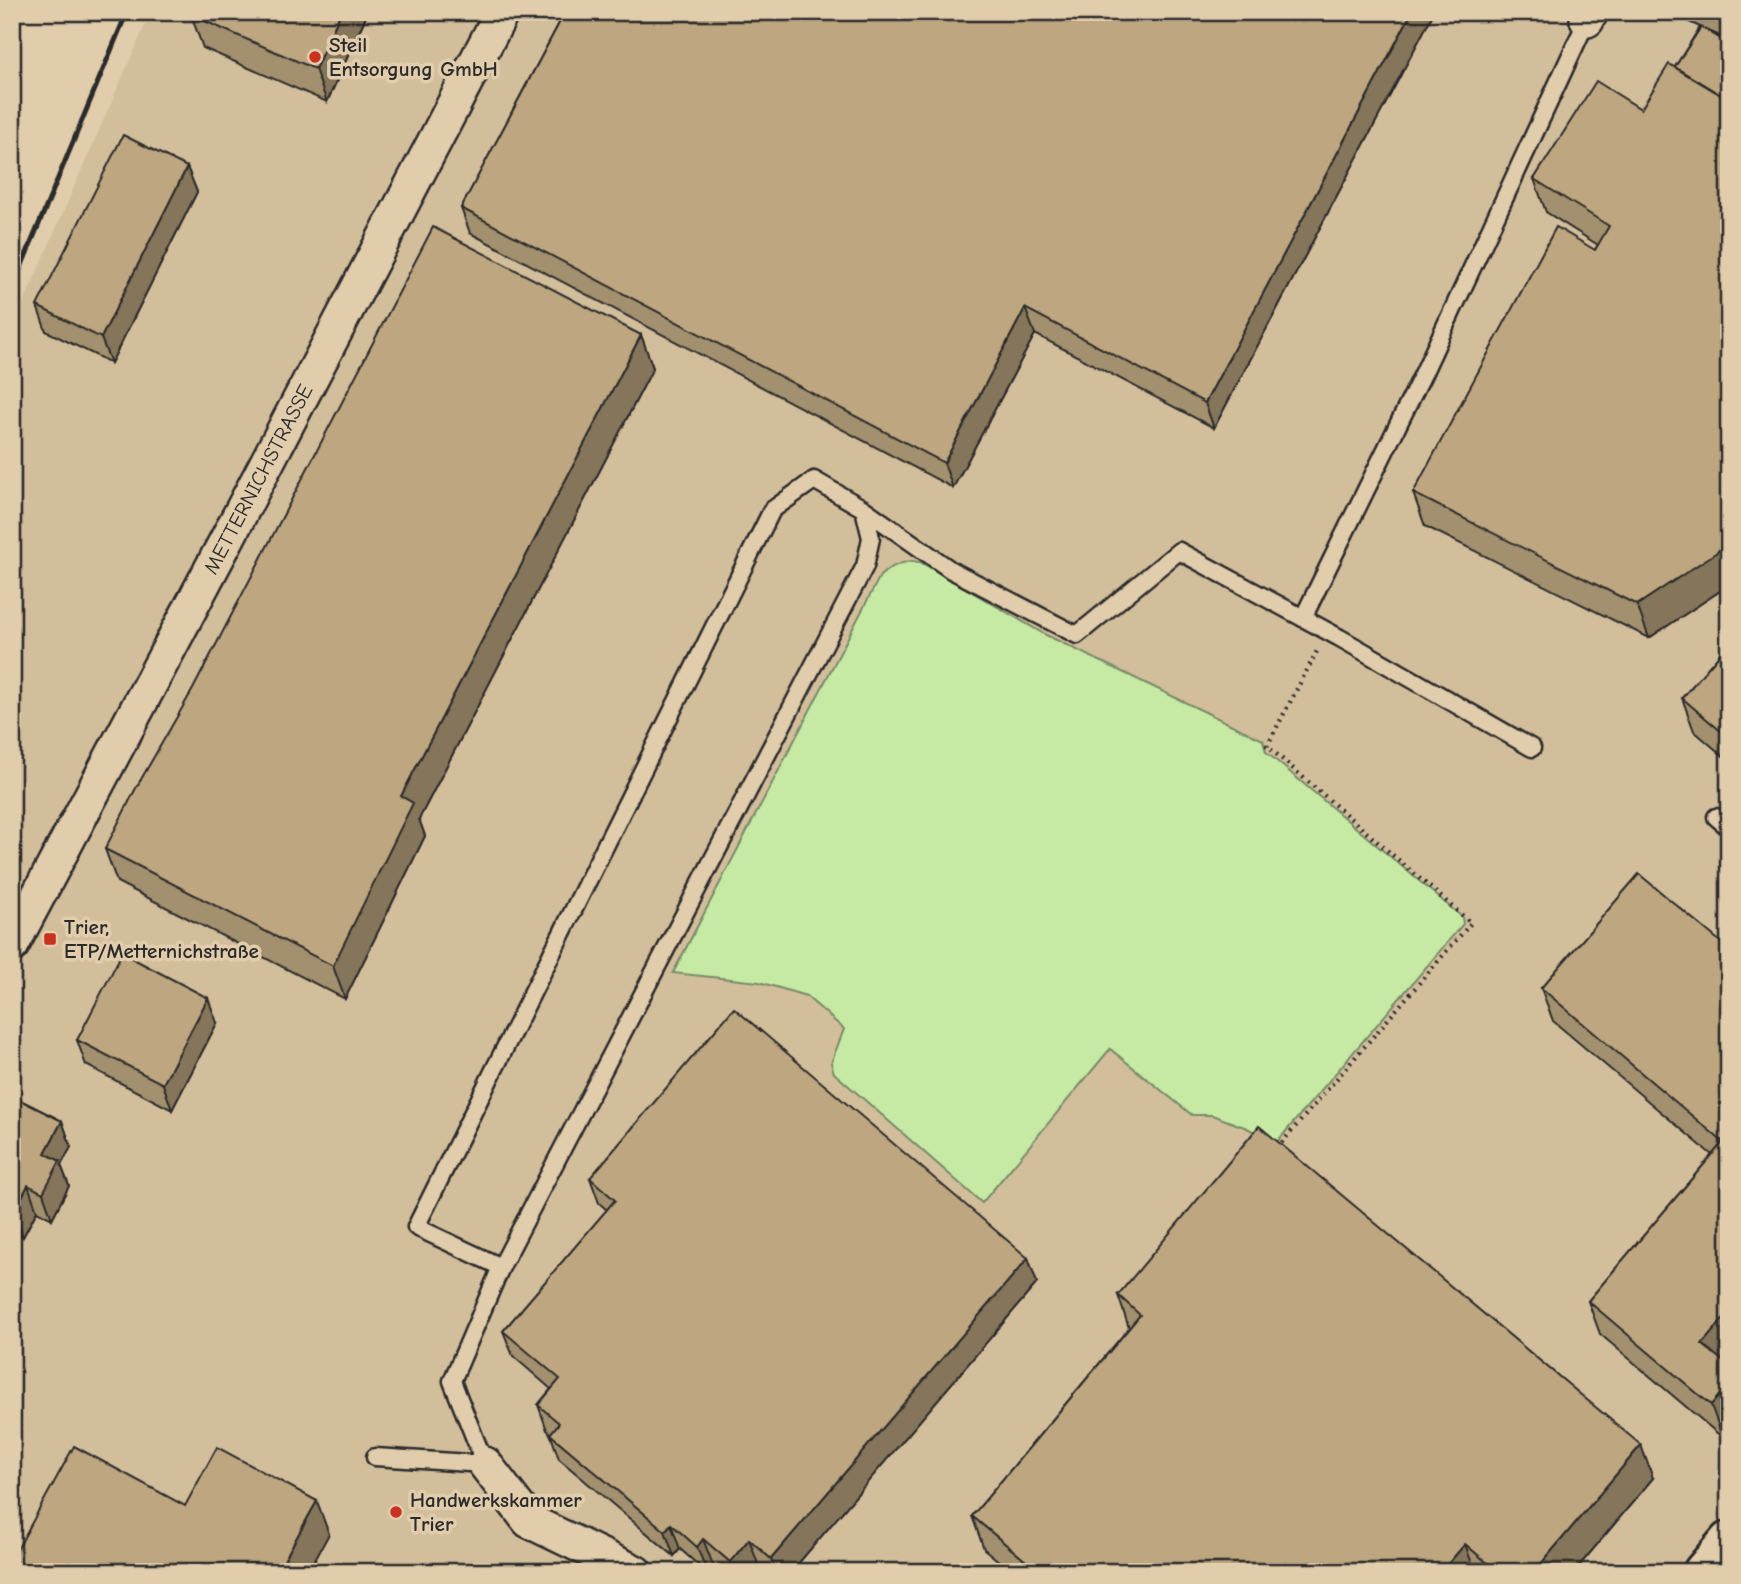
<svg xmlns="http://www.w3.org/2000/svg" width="1741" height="1584" viewBox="0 0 1741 1584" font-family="'Comic Neue',sans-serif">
  <rect width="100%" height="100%" fill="#e1ccab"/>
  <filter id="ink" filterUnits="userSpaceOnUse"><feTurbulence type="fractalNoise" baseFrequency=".0143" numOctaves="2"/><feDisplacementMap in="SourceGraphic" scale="14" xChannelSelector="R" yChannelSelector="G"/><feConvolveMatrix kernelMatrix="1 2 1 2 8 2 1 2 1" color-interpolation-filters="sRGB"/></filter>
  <g filter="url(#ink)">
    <path fill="#d3be9c" d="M151,12H1729V1572H12V329Z"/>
    <path fill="#c6eaa4" stroke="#788a68" stroke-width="2" d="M911,561L920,562L1046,635L1263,740L1266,752L1462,917L1463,924L1276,1143L1247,1128L1212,1115H1192L1110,1049L982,1203L834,1073L831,1063L844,1029L806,996L759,982L673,973L880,576C889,567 898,563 911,561Z"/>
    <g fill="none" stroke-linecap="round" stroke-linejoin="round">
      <defs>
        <g id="lane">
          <path d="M864,509L871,538L865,566L501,1267L416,1227L772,510L814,480L864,509L951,570L1077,635L1179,551L1340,638L1532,748"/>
          <path d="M1303,618L1423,374L1587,20"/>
          <path d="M1716,817L1729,828"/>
          <path d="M375,1457L485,1464L452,1381L501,1267"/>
        </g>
        <g id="street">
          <path d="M1587,20L1591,12"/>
          <path id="s1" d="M12,945L225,543L502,12"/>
          <path d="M485,1464L529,1521L635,1572"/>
        </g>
        <path id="secondary" d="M1703,1572L1729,1541"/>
      </defs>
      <use href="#lane" stroke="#2b2b2b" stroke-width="21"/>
      <use href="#street" stroke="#2b2b2b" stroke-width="38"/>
      <use href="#secondary" stroke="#2b2b2b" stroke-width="44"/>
      <path stroke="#2b2b2b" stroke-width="4.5" stroke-dasharray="2 5" stroke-linecap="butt" d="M1277,1148L1471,923L1267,746L1317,651"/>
      <use href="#lane" stroke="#e1ccab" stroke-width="16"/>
      <use href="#street" stroke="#e1ccab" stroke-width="33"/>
      <use href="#secondary" stroke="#e1ccab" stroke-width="38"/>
      <path stroke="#2b2b2b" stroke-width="5" d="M12,289L127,12"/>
    </g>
    <g fill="#a3906e" stroke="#2b2b2b" stroke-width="2">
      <path d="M368,12L327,102L203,48L191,15Z"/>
      <path d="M565,12H1434L1214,428L1035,334L953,488L470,233L461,208Z"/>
      <path d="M1668,12H1729V40L1704,29L1729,44V585L1649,638L1425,526L1413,493L1598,245L1546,212L1534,179L1641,109L1675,67L1700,27Z"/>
      <path d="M187,167L197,192L111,363L46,331L37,306Z"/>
      <path d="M641,335L653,368L419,819L425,836L345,999L117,882L105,849Z"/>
      <path d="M1729,643V761L1694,731L1682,698Z"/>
      <path d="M1729,949V1360L1726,1363L1729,1366V1430L1723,1438L1600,1334L1588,1301L1712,1155L1553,1021L1541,988Z"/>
      <path d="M217,1023L172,1110L86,1065L77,1040Z"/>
      <path d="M12,1096L62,1121L71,1147L61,1165L69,1186L52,1219L37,1211L23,1237L12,1231Z"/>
      <path d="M590,1178L1028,1258L1037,1283L791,1572H766L758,1564L752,1572H721L713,1565L706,1572L680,1549L674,1556L559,1459L550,1433L547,1430L538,1405L551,1389L513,1356L503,1331L607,1210L599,1203Z"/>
      <path d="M1118,1295L1653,1478L1574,1572H1012L984,1549L972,1516L1129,1328Z"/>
    </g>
    <g fill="#85755a" stroke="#2b2b2b" stroke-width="2">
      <path d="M341,12H368L327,102L315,69Z"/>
      <path d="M1412,12H1434L1214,428L1205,403Z"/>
      <path d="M187,167L197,192L111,363L101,338Z"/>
      <path d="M1025,308L1035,334L953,488L944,463Z"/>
      <path d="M641,335L653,368L419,819L425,836L345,999L333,966L401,796Z"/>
      <path d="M1729,541V585L1649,638L1637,605Z"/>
      <path d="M208,998L217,1023L172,1110L163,1084Z"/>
      <path d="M62,1121L71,1147L61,1165L69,1186L52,1219L43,1193L45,1153Z"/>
      <path d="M28,1185L37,1211L23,1237L14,1212Z"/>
      <path d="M1028,1258L1037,1283L791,1572H776L771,1559Z"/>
      <path d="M1729,1312V1360L1714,1377L1702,1344Z"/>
      <path d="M1729,1384V1430L1723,1438L1711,1405Z"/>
      <path d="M1641,1445L1653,1478L1574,1572H1534Z"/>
      <path d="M317,1501L329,1534L308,1572H288L284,1560Z"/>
      <path d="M671,1524L680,1549L674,1556L665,1531Z"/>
      <path d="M703,1539L713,1565L707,1572L697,1547Z"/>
      <path d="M749,1539L758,1564L752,1572H733L730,1562Z"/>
      <path d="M1465,1544L1475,1572H1441Z"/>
    </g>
    <g fill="#bea780" stroke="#2b2b2b" stroke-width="2">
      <path d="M193,12H341L315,69L191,15Z"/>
      <path d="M565,12H1412L1205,403L1025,308L944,463L461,208Z"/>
      <path d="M1701,27L1729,44V100L1675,67Z"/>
      <path d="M1669,64L1729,100V541L1717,552L1637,605L1413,493L1556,227L1595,250L1609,226L1534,179L1596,81L1641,109Z"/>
      <path d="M123,135L187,167L101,338L37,306Z"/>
      <path d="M433,227L641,335L401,796L413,803L333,966L105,849L136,788L193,689Z"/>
      <path d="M1729,643V738L1682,698Z"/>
      <path d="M1639,874L1729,949V1312L1702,1344L1729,1366V1384L1711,1405L1588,1301L1723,1142L1541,988Z"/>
      <path d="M122,953L208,998L163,1084L77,1040Z"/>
      <path d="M734,1008L1028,1258L771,1559L749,1539L730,1562L703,1539L697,1547L671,1524L665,1531L550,1434L559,1423L538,1405L560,1379L503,1331L615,1200L590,1178Z"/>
      <path d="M12,1096L62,1121L45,1153L60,1161L43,1193L28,1185L14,1212L12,1211Z"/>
      <path d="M1259,1126L1641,1445L1534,1572H1498L1465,1544L1441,1572H1039L972,1516L1140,1315L1118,1295Z"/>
      <path d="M74,1446L185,1506L217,1447L317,1501L284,1560L305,1572H12V1559Z"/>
    </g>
  </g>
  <g fill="#c8321e" stroke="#e1ccab" stroke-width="2.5">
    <circle cx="315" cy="57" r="7"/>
    <rect x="43" y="932" width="14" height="14" rx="3.5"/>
    <circle cx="396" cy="1512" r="7"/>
  </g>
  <g text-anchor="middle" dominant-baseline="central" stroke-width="7" stroke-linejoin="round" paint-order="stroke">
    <g font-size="21" font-weight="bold" fill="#2b2b2b" stroke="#e1ccab" text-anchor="start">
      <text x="329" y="45">Steil<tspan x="329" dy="24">Entsorgung GmbH</tspan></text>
      <text x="64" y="927">Trier,<tspan x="64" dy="24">ETP/Metternichstraße</tspan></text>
      <text x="410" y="1500">Handwerkskammer<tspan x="410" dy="24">Trier</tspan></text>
    </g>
    <g font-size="21" fill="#2b2b2b" stroke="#e1ccab">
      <text stroke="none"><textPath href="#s1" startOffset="527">METTERNICHSTRASSE</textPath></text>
    </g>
  </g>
  <rect width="1741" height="1584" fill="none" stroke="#e1ccab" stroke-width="42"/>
  <rect x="21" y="21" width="1699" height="1542" fill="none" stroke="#2b2b2b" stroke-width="2.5" filter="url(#ink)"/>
</svg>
